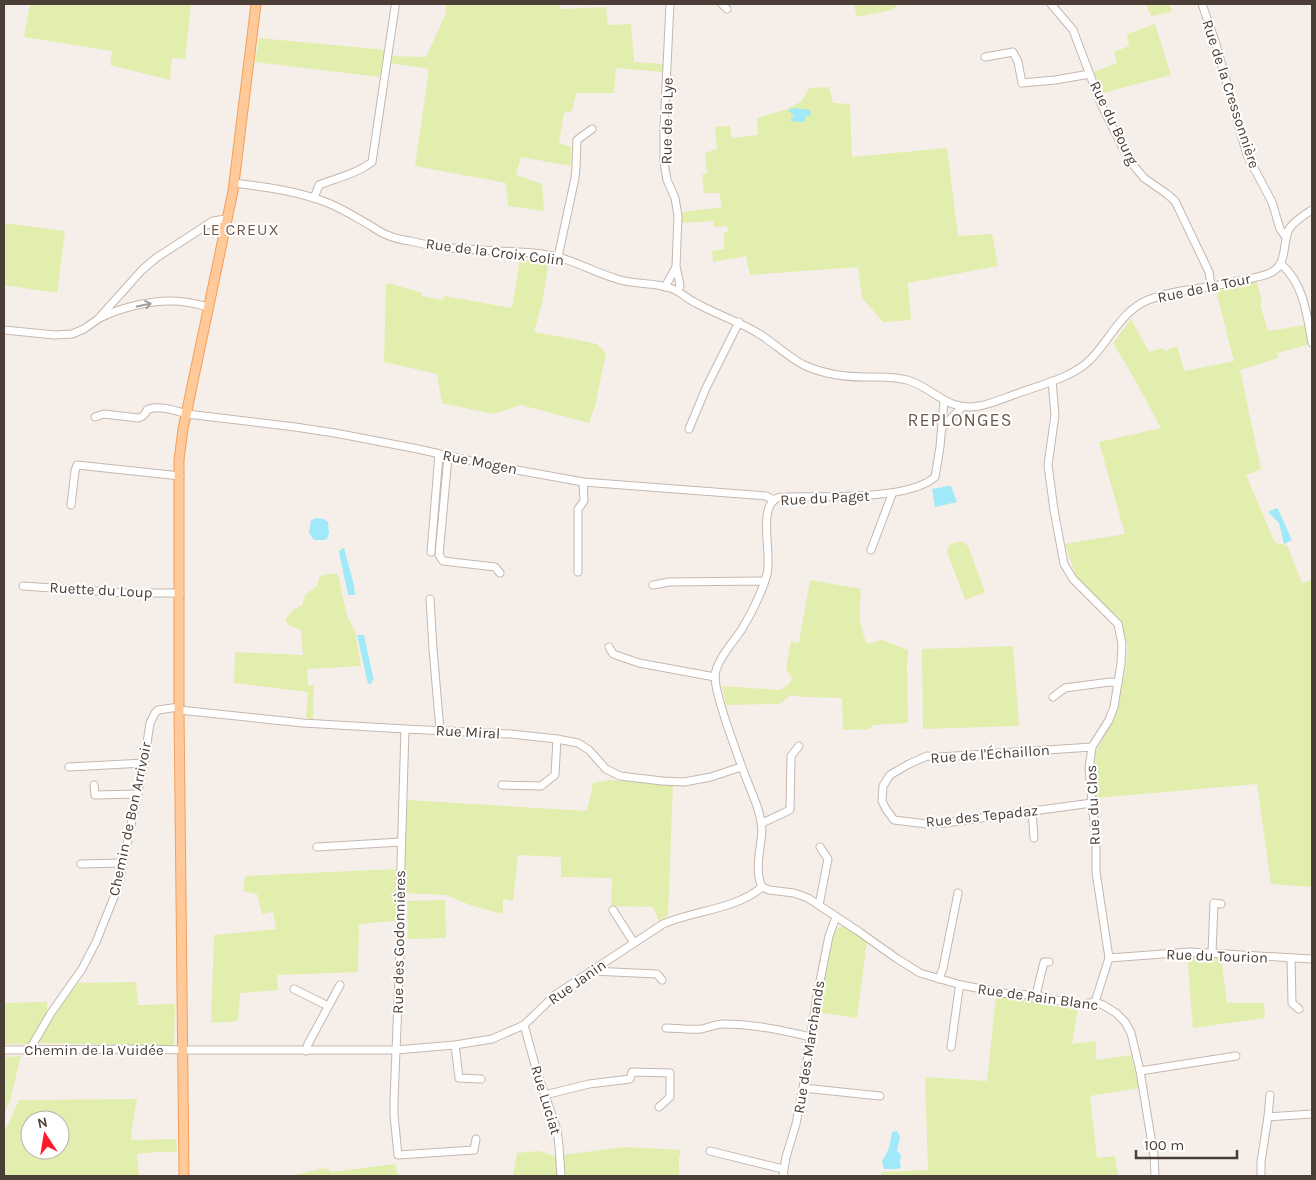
<svg xmlns="http://www.w3.org/2000/svg" width="1316" height="1180" viewBox="0 0 1316 1180" font-family="Karla,sans-serif">
  <rect width="100%" height="100%" fill="#f6efe9"/>
  <g fill="#e1eead" fill-rule="evenodd">
    <path d="M30,4H191L185,59L172,58L170,80L110,65L112,51L24,37Z"/>
    <path d="M446,4H560V9L606,7L608,25L631,24L634,62L665,64L664,72L616,68L614,93H576L572,111L564,113L559,143L571,147V166L521,157L516,175L542,184L544,211L508,206L506,183L415,166L429,69L384,62L379,77L255,62L259,38L386,50V56L426,57L446,13Z"/>
    <path d="M854,4H898V5L891,10L857,17Z"/>
    <path d="M1146,4H1170L1172,12L1151,16Z"/>
    <path d="M1155,24L1171,75L1102,93L1094,72L1117,63L1114,52L1129,46L1127,34Z"/>
    <path d="M829,87L833,103L850,104L852,157L947,148L958,236L992,234L998,266L908,283L911,320L883,322L862,298L858,267L750,275L746,256L713,262L712,251L724,249V233L728,232L727,226L714,227L713,221L682,223V212L722,207L719,193H704L702,175L707,173L705,153L717,149L715,127L730,126L732,138L758,135L757,118L785,110L802,101L809,88Z"/>
    <path d="M4,223L65,231L57,293L4,285Z"/>
    <path d="M520,259L549,261L542,304L534,332L563,337L597,344L606,353L595,406L589,423L521,405L493,414L442,403L437,374L384,362L386,284L388,285L389,283L422,293V296L443,300L444,296L512,308Z"/>
    <path d="M1257,282L1262,302L1260,304L1268,331L1305,325L1308,343L1307,345L1277,353L1278,358L1240,370L1261,469L1246,475L1275,543L1287,545L1302,583L1312,580V887L1271,884L1257,784L1096,798L1095,753L1114,719L1125,673L1128,645L1119,618L1077,579L1065,544L1125,534L1099,442L1161,428L1134,378L1113,343L1131,319L1149,352L1163,348L1165,351L1177,346L1184,371L1234,361L1216,291Z"/>
    <path d="M961,541L968,546L985,592L965,600L947,551C950,544 953,542 961,541Z"/>
    <path d="M329,574H338L347,616L355,631L361,666L307,669L308,685H314L313,719L306,718L308,692L234,683L235,652L303,655L301,630L288,625L285,620L293,610L302,605L305,595L317,586L320,576Z"/>
    <path d="M810,580L861,589C859,613 858,621 867,644L882,640L908,650L907,667L908,723L873,725L869,729L843,730L842,698L804,697L791,695L779,704L726,705L722,686L780,690L789,684L792,679L786,668L791,641L799,643Z"/>
    <path d="M1013,646L1019,726L923,729L922,649Z"/>
    <path d="M609,780L673,785L668,915L659,921L653,907L611,906L612,878L561,877V857L518,855L513,901L503,899V914L470,905L446,895L405,893L403,862L407,800L587,811L593,783Z"/>
    <path d="M396,869L395,921L359,924L358,972L277,975L278,990L240,993L238,1021L211,1023L214,935L276,929L273,912L262,914L257,894L243,891L245,876Z"/>
    <path d="M445,900L446,938L408,939L407,901Z"/>
    <path d="M843,926L867,941L857,1018L816,1012L833,934L837,929Z"/>
    <path d="M1187,955L1221,958L1227,1003H1264L1265,1018L1193,1028Z"/>
    <path d="M136,982L138,1005L175,1004L174,1046L38,1043L41,1034L78,983Z"/>
    <path d="M996,996L1034,1000L1051,1005L1078,1010L1072,1044L1096,1041V1060L1131,1055L1139,1088L1090,1096L1097,1158L1115,1156L1118,1176H881V1172L928,1170L925,1077L987,1081Z"/>
    <path d="M47,1002V1014L29,1044H4V1003Z"/>
    <path d="M21,1056L10,1100L4,1115V1057Z"/>
    <path d="M137,1099L132,1127L131,1140L176,1139L177,1152H156L137,1154L139,1176H4V1133L19,1100ZM30,1120H60V1150H30Z"/>
    <path d="M625,1147L681,1150L679,1158V1176H513L517,1153L539,1151L554,1156Z"/>
    <path d="M395,1164L398,1176H293V1175L325,1168L332,1172Z"/>
  </g>
  <g fill="#9fe9f8">
    <path d="M795,108L810,110L811,115L806,116L805,121L803,122L791,121V117L795,116L789,111L790,109Z"/>
    <path d="M948,486H951L957,502L935,507L932,489Z"/>
    <path d="M1276,508L1278,509L1292,540L1284,544L1279,523L1268,512Z"/>
    <path d="M317,518L324,519L328,522L329,533L327,539L323,540H314L309,533L311,520Z"/>
    <path d="M344,548L354,585L355,595H348L339,552L340,550Z"/>
    <path d="M357,635H364L374,681L372,680V683L368,684Z"/>
    <path d="M897,1131L900,1137L897,1151L901,1155L900,1162L901,1168L895,1169H884L882,1162L889,1148L892,1132Z"/>
  </g>
  <g fill="none" stroke-linecap="round" stroke-linejoin="round">
    <defs>
      <g id="minor">
        <path d="M670,4L664,128V162L667,180L675,198L678,216L676,267L679,280L680,286L678,291"/>
        <path d="M722,4L727,9"/>
        <path d="M1051,4L1073,30L1101,104L1129,160L1144,178L1167,194L1175,201L1209,272L1211,286"/>
        <path d="M1202,4L1215,41L1247,155L1272,202L1280,229L1286,237"/>
        <path d="M985,57L1013,52L1018,62L1022,83L1055,80L1090,74"/>
        <path d="M234,183C266,187 298,191 328,203C343,209 357,218 371,226C376,229 381,233 387,235C394,238 402,240 410,241C452,252 499,249 542,254C572,258 590,271 617,279C634,285 653,282 670,288C680,291 687,299 696,303C717,315 741,322 761,335C775,344 792,360 806,366C824,374 846,377 865,377C880,377 892,376 907,380C935,388 946,412 979,406C991,404 1002,399 1013,395C1037,386 1072,378 1090,360C1110,340 1121,311 1148,300C1169,291 1191,290 1213,286C1225,284 1237,281 1249,279C1256,277 1265,276 1272,272C1288,263 1282,243 1289,229C1295,220 1304,215 1312,210"/>
        <path d="M314,198L319,185C337,178 356,174 372,162L395,7"/>
        <path d="M558,257L575,178L576,167L577,140L592,129"/>
        <path d="M1281,264C1304,284 1307,315 1312,343"/>
        <path d="M665,287L676,267"/>
        <path d="M100,318C119,308 152,300 173,301C185,301 197,304 208,307"/>
        <path d="M4,330L55,335L72,334L84,329L98,319L142,270L156,258L213,221L226,219"/>
        <path d="M1052,381L1055,415L1048,465L1054,510L1064,564L1073,579L1118,624L1122,644L1121,664L1114,707L1109,720L1092,747L1089,769L1096,842V872L1109,958"/>
        <path d="M95,417L104,414L138,418C143,417 145,415 147,410C156,404 177,411 187,414L295,427L335,433L418,449L484,464L583,482L766,496L774,500"/>
        <path d="M942,428L962,407"/>
        <path d="M689,429L706,388L739,322"/>
        <path d="M448,457L439,555L443,561L495,567L500,573"/>
        <path d="M71,505L75,471L77,465L180,476"/>
        <path d="M871,550L891,497L892,494"/>
        <path d="M431,552L439,454"/>
        <path d="M578,572V509L584,501L583,482"/>
        <path d="M653,585L669,582L762,581L764,583"/>
        <path d="M23,586L125,593H180"/>
        <path d="M430,599L433,649L440,730"/>
        <path d="M609,647L613,654L639,663L715,677"/>
        <path d="M1053,697L1065,688L1110,682L1118,683"/>
        <path d="M179,710L303,723L405,729L511,734L557,739L578,743L589,750L606,769L620,776L662,781L684,782L711,777L741,767"/>
        <path d="M405,729L400,896V953L394,1100V1115L398,1155L474,1150L476,1139"/>
        <path d="M69,767L144,763"/>
        <path d="M94,785L95,795L138,794"/>
        <path d="M502,785L541,786L555,775L557,739"/>
        <path d="M1092,803L945,823L927,824L894,820L886,809L882,801L883,786L890,775L909,764L927,756L940,757L1092,747"/>
        <path d="M1032,811L1034,838"/>
        <path d="M762,823L790,810L791,756L799,746"/>
        <path d="M317,847L401,842"/>
        <path d="M81,864L122,863"/>
        <path d="M762,887C754,870 761,848 762,830C761,813 754,798 748,783C740,763 733,742 726,722C722,708 716,693 715,678C714,663 734,641 742,629C752,612 762,593 767,574C772,555 759,513 774,500C777,497 781,497 785,497C821,496 908,501 935,477L940,447L944,401"/>
        <path d="M819,905L828,859L820,847"/>
        <path d="M613,910L634,943"/>
        <path d="M1212,953L1214,903L1221,904"/>
        <path d="M1291,958L1292,1003L1299,1009"/>
        <path d="M591,971L657,974L662,980"/>
        <path d="M939,979L943,968L958,893"/>
        <path d="M294,989L328,1006"/>
        <path d="M1036,995L1044,962H1049"/>
        <path d="M1095,1002L1109,958L1190,952L1312,959"/>
        <path d="M524,1025L537,1072L557,1130L559,1146L561,1176"/>
        <path d="M666,1028C677,1028 689,1030 701,1029C708,1028 715,1024 723,1024C753,1024 781,1030 811,1037"/>
        <path d="M455,1045L459,1078L481,1079"/>
        <path d="M951,1047L959,989L961,985"/>
        <path d="M30,1049L51,1013L82,969L96,942L118,887L144,763L150,723L155,713L158,710L179,707"/>
        <path d="M4,1050L140,1049L183,1050H396L455,1045L492,1039L524,1025L555,995L663,924C695,910 735,910 762,887L769,890L794,893L808,898L858,931L896,958L920,973L961,985L1008,994L1036,995L1072,1004H1085L1095,1002L1103,1005L1116,1013L1125,1022L1131,1033L1140,1071L1154,1156L1155,1176"/>
        <path d="M306,1051L308,1044L340,985"/>
        <path d="M1140,1071L1236,1056"/>
        <path d="M803,1088L880,1096"/>
        <path d="M545,1095L589,1084L630,1079L632,1072L670,1073V1097L659,1107"/>
        <path d="M1268,1117L1270,1095"/>
        <path d="M710,1151L783,1169"/>
        <path d="M783,1176L786,1157L796,1124L803,1088L816,1001L829,936L836,917"/>
        <path d="M1261,1176V1162L1268,1117L1312,1114"/>
      </g>
      <path id="major" d="M184,1176L179,710V460L183,429L233,191L256,4"/>
    </defs>
    <use href="#minor" stroke="#c6b7ad" stroke-width="9"/>
    <use href="#major" stroke="#f1a05c" stroke-width="11"/>
    <use href="#minor" stroke="#fff" stroke-width="7"/>
    <use href="#major" stroke="#ffc999" stroke-width="9"/>
  </g>
  <defs><path id="oneway-shaft" d="M-6 0H5M1.5-3L5.5 0L1.5 3" fill="none" stroke-width="1.6" stroke-linecap="round" stroke-linejoin="round" transform="scale(1.25)"/></defs>
  <use stroke="#a59e9a" href="#oneway-shaft" transform="translate(144 305) rotate(-12)"/>
  <g text-anchor="middle" dominant-baseline="central" stroke-width="4" stroke-linejoin="round" paint-order="stroke">
    <g font-size="15" fill="#4b3e36" stroke="#fff">
      <text transform="translate(1231 94) rotate(72)">Rue de la Cressonnière</text>
      <text transform="translate(667 121) rotate(-89)">Rue de la Lye</text>
      <text transform="translate(1114 123) rotate(64)">Rue du Bourg</text>
      <text transform="translate(495 252) rotate(7)">Rue de la Croix Colin</text>
      <text transform="translate(1204 288) rotate(-12)">Rue de la Tour</text>
      <text transform="translate(480 462) rotate(11)">Rue Mogen</text>
      <text transform="translate(825 498) rotate(-3)">Rue du Paget</text>
      <text transform="translate(101 590) rotate(3)">Ruette du Loup</text>
      <text transform="translate(468 732) rotate(3)">Rue Miral</text>
      <text transform="translate(990 754) rotate(-4)">Rue de l'Échaillon</text>
      <text transform="translate(1093 805) rotate(-93)">Rue du Clos</text>
      <text transform="translate(982 816) rotate(-6)">Rue des Tepadaz</text>
      <text transform="translate(130 819) rotate(-78)">Chemin de Bon Arrivoir</text>
      <text transform="translate(399 942) rotate(-89)">Rue des Godonnières</text>
      <text transform="translate(1217 956) rotate(2)">Rue du Tourion</text>
      <text transform="translate(577 982) rotate(-35)">Rue Janin</text>
      <text transform="translate(1038 997) rotate(8)">Rue de Pain Blanc</text>
      <text transform="translate(809 1047) rotate(-81)">Rue des Marchands</text>
      <text x="94" y="1050">Chemin de la Vuidée</text>
      <text transform="translate(546 1100) rotate(73)">Rue Luciat</text>
    </g>
    <g font-size="16" letter-spacing="1" fill="#6f584c" stroke="#fff">
      <text x="241" y="229">LE CREUX</text>
    </g>
    <g font-size="18" letter-spacing="1" fill="#6f584c" stroke="#fff">
      <text x="960" y="420">REPLONGES</text>
    </g>
  </g>
  <rect width="1316" height="1180" fill="none" stroke="#4b3e36" stroke-width="10"/>
  <g transform="translate(45 1135) rotate(348)"><circle r="24" fill="#ffffff" stroke="#b7b2af"/>
  <path d="M0-4L9 19L0 12L-9 19Z" fill="#ff172b"/>
  <text y="-8" font-size="14" font-weight="bold" text-anchor="middle" fill="#4b3e36">N</text>
  </g>
  <path d="M1136 1150v8h101v-8" fill="none" stroke="#4b3e36" stroke-width="2.5"/>
  <text x="1144" y="1150" font-size="15" fill="#4b3e36" stroke="#ffffff" stroke-width="4" paint-order="stroke">100 m</text>
</svg>
